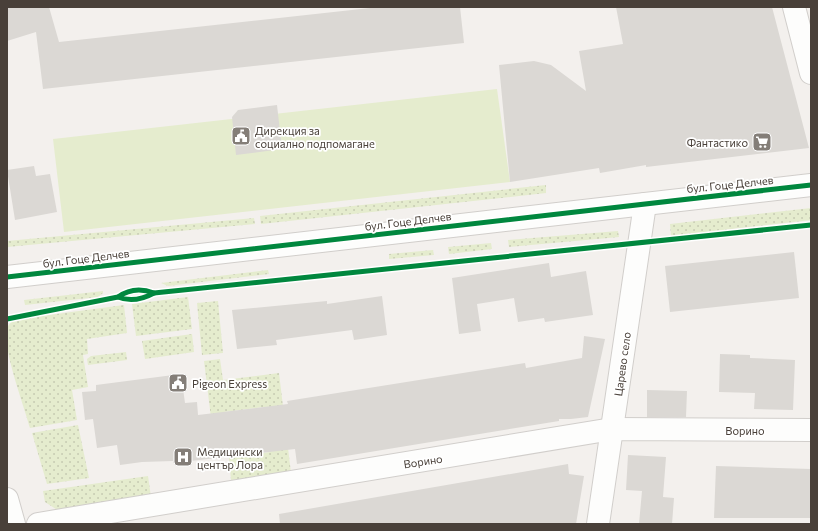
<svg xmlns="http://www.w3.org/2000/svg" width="818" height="531" viewBox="0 0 818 531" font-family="Commissioner,sans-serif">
  <defs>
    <pattern id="grass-dots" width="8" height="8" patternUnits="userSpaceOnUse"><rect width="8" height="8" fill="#e5ecce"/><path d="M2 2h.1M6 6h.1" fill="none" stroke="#c6cbb2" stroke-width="1.8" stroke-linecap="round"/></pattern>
  </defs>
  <rect width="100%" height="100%" fill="#f3f0ed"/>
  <g fill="url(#grass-dots)">
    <path d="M546,185V193L261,224L260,216Z"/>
    <path d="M811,208V220L671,236L670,224Z"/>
    <path d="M254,218L255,224L7,247V241Z"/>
    <path d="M618,231L619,237L509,247L508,240Z"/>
    <path d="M491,243L492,249L449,254L448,247Z"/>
    <path d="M433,250L434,255L389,259V254Z"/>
    <path d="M268,270L269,274L168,286L161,283Z"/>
    <path d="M103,291V293L98,297L25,305L24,300Z"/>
    <path d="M188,297L192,329L136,336L132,304Z"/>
    <path d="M218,301L223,353L202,355L197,303Z"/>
    <path d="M124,305L127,333L87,339L88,354L83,355L88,387L72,390L77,420L30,428C25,408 1,345 7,328C9,323 14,320 19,319Z"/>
    <path d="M192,334L194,352L145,359L142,341Z"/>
    <path d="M126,352L127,360L88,365L87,359L91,356Z"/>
    <path d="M220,359L223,380L279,373L291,473L231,480L229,458L270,452L264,407L224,412L213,434L204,361Z"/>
    <path d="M78,425L89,478L47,484L32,433Z"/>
    <path d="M148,476L151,497L62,513L45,502L43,491Z"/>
  </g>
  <path fill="#e5ecce" d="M497,89L510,182L64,232L53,139Z"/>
  <g fill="#dbd8d4">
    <path d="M7,7H49L59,42L379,7H460L464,43L43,89L36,32L7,41Z"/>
    <path d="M616,7H772L809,148L646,167V165L600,173L599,168L510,182L499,65L534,61L551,65L586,91L579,51L623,44Z"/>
    <path d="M277,105L282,149L236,155L232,117L238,110Z"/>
    <path d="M34,166L36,176L50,174L57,212L15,220L7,170Z"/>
    <path d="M794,252L799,298L670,312L665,266Z"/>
    <path d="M549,263L551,277L586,271L593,315L545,322L544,318L518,322L514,298L477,304L481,331L459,334L452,278Z"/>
    <path d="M382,296L387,335L354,340L352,330L276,340L277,345L237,349L232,310L327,301V304Z"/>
    <path d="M584,336L605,339L588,417L571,419H559V421L297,464L295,449L173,463V461L142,462L120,465L117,445L97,448L93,419L85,420L82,392L96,391V385L181,374L185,403L197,402L198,415L288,404L287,401L525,363L526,368L582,358Z"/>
    <path d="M720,354L750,355V358L795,360L793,410L754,409L755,393L719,392Z"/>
    <path d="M647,390L687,391L686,417H647Z"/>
    <path d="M628,455L666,457L663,497L674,498L672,524H639L642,491L626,490Z"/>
    <path d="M568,464L569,474L584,476L576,524H280L279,514Z"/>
    <path d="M716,466L811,469V518H714Z"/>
  </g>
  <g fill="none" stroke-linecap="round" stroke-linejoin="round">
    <defs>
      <g id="minor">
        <path d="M794,7L811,73"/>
        <path d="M38,524L612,429L811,430"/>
        <path d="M598,524L645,204"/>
      </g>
      <g id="tertiary">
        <path d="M7,277L811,185"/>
        <path d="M7,499L14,524"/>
      </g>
    </defs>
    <use href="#minor" stroke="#d1cecb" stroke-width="24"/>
    <use href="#tertiary" stroke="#d1cecb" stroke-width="24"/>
    <use href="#minor" stroke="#fdfdfc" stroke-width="22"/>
    <use href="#tertiary" stroke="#fdfdfc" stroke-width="22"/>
    <defs>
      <g id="cycleway">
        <path d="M7,277L811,185"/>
        <path d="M118,297C130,302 143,299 154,293L811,225"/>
        <path d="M7,319L118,297C129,289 141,288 154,293"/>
      </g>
    </defs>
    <use href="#cycleway" stroke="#fff" stroke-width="8"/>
    <use href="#cycleway" stroke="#00873e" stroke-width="5"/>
  </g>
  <defs>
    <symbol id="civic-square" viewBox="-11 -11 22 22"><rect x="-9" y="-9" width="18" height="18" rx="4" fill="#847e78" stroke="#fff"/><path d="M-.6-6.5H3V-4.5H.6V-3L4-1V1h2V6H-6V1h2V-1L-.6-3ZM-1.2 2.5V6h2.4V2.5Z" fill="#fff"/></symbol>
    <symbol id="supermarket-square" viewBox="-11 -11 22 22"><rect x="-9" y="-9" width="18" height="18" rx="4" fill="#847e78" stroke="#fff"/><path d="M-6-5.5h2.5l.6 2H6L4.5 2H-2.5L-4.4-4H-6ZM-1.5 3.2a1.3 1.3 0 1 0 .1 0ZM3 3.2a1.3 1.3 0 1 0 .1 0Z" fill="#fff"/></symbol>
    <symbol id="hospital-square" viewBox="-11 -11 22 22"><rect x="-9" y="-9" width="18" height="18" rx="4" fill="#847e78" stroke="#fff"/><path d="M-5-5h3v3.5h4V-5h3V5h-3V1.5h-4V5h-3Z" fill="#fff"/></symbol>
  </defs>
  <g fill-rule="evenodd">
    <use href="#civic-square" x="230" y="125" width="22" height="22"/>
    <use href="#supermarket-square" x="751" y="131" width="22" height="22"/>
    <use href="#civic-square" x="167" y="372" width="22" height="22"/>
    <use href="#hospital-square" x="172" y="446" width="22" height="22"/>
  </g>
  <g text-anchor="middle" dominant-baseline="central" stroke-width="3.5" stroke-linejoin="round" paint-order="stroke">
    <g font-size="11" fill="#494039" stroke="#fff" text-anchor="start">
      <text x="255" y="130">Дирекция за<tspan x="255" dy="13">социално подпомагане</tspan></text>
      <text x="748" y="142" text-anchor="end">Фантастико</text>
      <text x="192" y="383">Pigeon Express</text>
      <text x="197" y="451">Медицински<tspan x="197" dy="13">център Лора</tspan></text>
    </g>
    <g font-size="11" fill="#494039" stroke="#fff">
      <text transform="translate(730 184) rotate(-6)">бул. Гоце Делчев</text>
      <text transform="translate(408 221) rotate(-7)">бул. Гоце Делчев</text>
      <text transform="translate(86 258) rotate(-7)">бул. Гоце Делчев</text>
      <text transform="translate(622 364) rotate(-82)">Царево село</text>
      <text x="745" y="430">Ворино</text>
      <text transform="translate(423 461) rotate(-9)">Ворино</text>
    </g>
  </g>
  <rect width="818" height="531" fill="none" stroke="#494039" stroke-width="16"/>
</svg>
